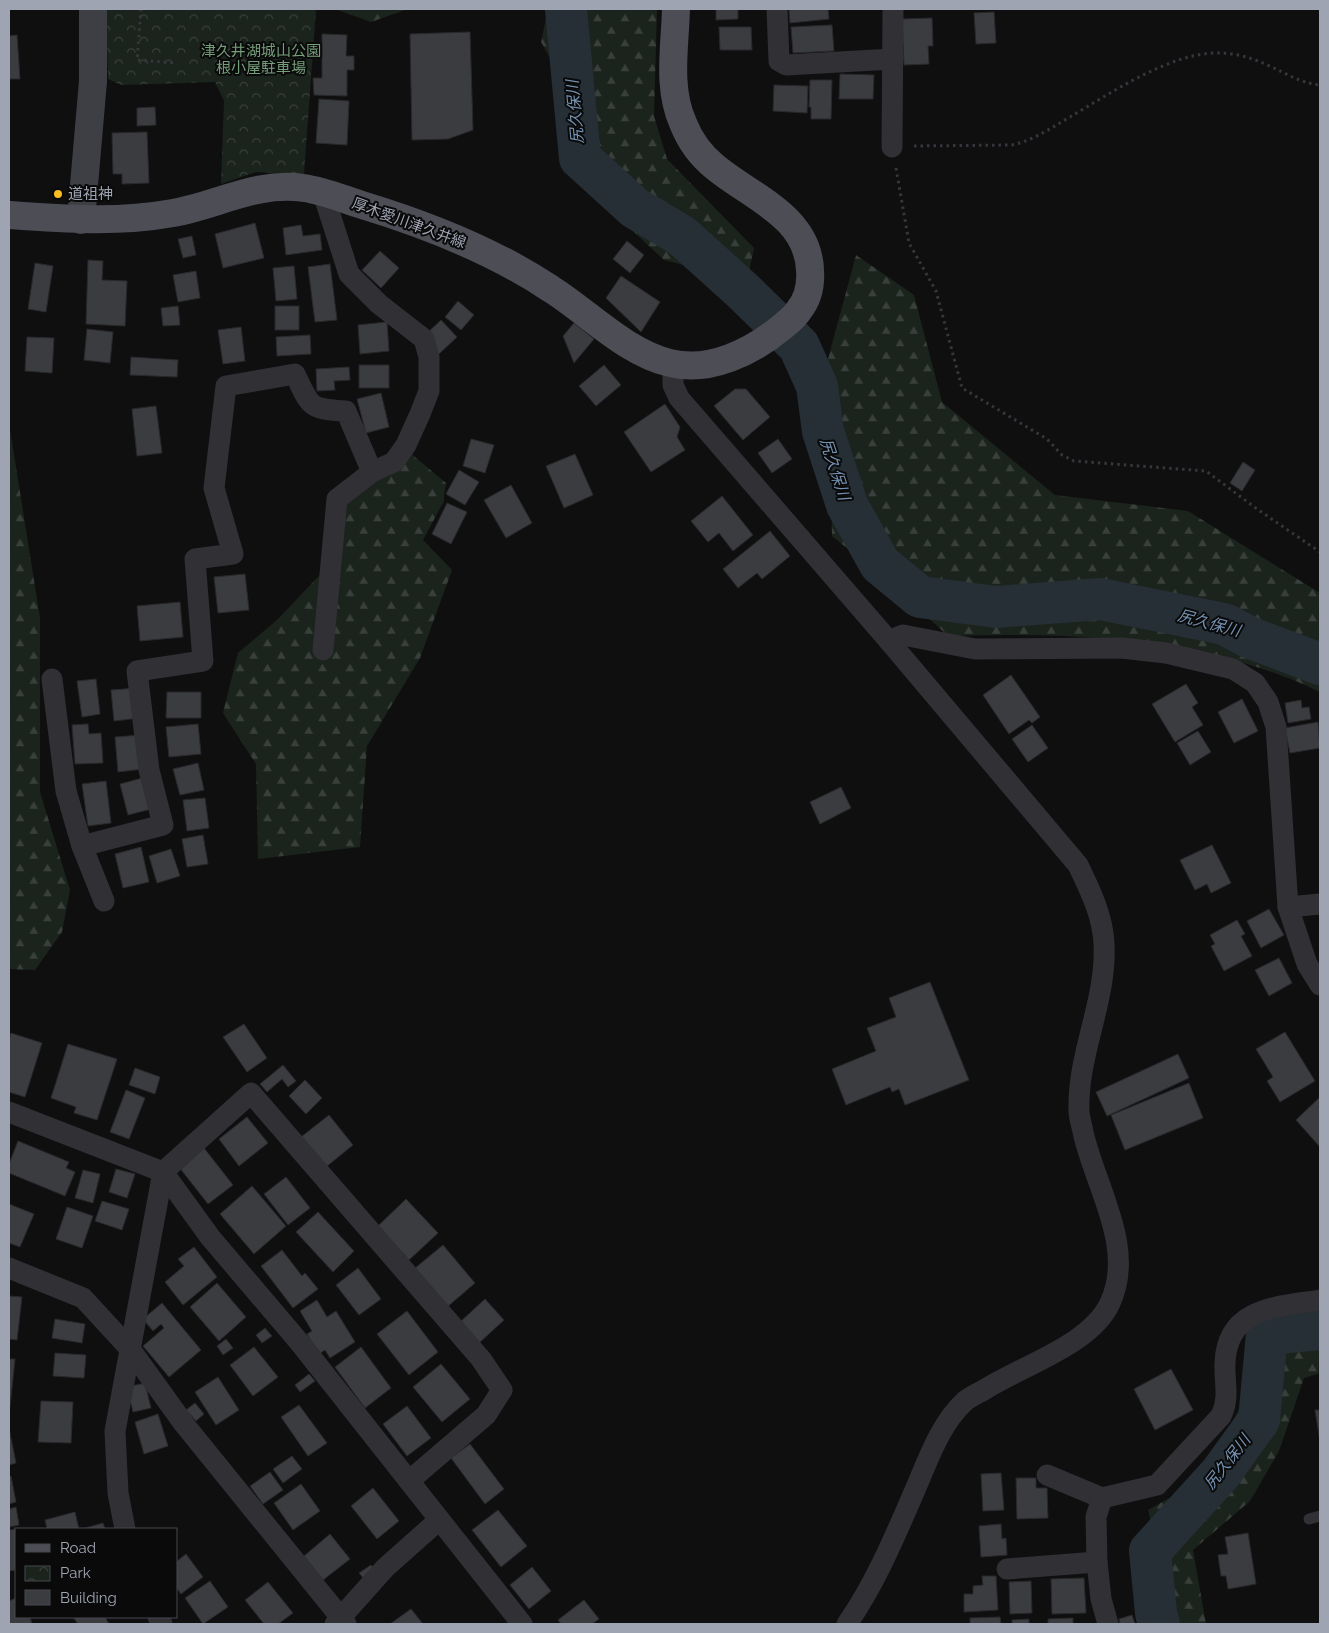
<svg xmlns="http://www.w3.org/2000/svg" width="1329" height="1633" viewBox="0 0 1329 1633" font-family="Raleway,'Noto Sans JP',sans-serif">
  <defs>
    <pattern id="forest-firs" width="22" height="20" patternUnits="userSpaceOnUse" patternTransform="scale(1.25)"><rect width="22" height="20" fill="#1b231d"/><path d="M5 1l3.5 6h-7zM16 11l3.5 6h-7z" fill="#39403b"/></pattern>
    <pattern id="park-crowns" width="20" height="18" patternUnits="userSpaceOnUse" patternTransform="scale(1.25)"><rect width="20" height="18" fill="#1b231d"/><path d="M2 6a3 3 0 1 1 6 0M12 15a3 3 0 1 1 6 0" fill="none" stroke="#39403b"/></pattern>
  </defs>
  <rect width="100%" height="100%" fill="#0f0f10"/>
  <g fill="url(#forest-firs)">
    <path d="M335,9H408L371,22Z"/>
    <path d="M548,9H657L654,116L667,159L754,248L747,281L664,260L599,200L587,134L592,73L557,70L541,42Z"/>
    <path d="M856,255L914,295L942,402L1055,495L1188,511L1320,593V692C1206,637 1073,632 948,636L904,595L832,536L828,359Z"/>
    <path d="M9,423L40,618V792L70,890L62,932L35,970L9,969Z"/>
    <path d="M408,451L446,483L444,495V501L423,540L452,570L420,658L367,746L360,847L258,859L256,764L223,713L238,653L278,619L331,563L344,502Z"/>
    <path d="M1320,1324V1373L1304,1378L1279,1451L1250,1501L1193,1550L1206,1624H1178L1148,1510L1205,1478L1239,1409L1266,1345Z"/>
  </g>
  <path fill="url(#park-crowns)" d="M106,9H316L304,174L256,172L221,184L224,101L215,82L121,85L108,79Z"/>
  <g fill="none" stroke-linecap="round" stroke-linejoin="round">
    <g stroke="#272f36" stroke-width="42">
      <path d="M566,9L580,158L635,208L682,236L744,292L799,346L817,386L823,431L847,505L880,564L920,597L996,607L1100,599L1224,624L1251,638L1320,664"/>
      <path d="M1159,1624L1156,1613L1150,1551L1220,1474L1259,1420L1267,1334L1320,1329"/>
    </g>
  </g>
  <g fill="#3b3c40" stroke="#29292c">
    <path d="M716,9H738V19L716,20Z"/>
    <path d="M789,9H828L829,19L790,23Z"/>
    <path d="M994,12L996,43L976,44L974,13Z"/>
    <path d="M932,18L933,46H928L929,64L904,65L902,19Z"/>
    <path d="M832,25L834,51L793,53L791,27Z"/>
    <path d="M719,27H751L752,50H720Z"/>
    <path d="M470,32L473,130L448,139L412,140L410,34Z"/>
    <path d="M322,34L347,35L346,56H354V70H347V96L314,95L313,78H322Z"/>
    <path d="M17,35L20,79H9V36Z"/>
    <path d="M840,74L874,75L873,99H839Z"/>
    <path d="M810,80H832L831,119H811V107H809Z"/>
    <path d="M774,85L808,86L807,113L773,111Z"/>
    <path d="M319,99L349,101L347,145L316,143Z"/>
    <path d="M155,107L156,125L137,126V108Z"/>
    <path d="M147,132L149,183L122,184V174H113L112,133Z"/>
    <path d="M255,223L264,258L223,268L215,234Z"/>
    <path d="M301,225L303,236L320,234L322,250L286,255L283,228Z"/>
    <path d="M192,236L196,255L183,258L178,239Z"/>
    <path d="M627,241L644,255L630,273L613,259Z"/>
    <path d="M380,251L399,268L381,288L362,270Z"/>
    <path d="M88,260L103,261L102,280L127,281L125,326L86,324Z"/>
    <path d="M35,263L53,266L46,312L28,309Z"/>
    <path d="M330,264L337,320L315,322L308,267Z"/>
    <path d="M294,266L297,299L276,301L273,268Z"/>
    <path d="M196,271L200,298L178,302L173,275Z"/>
    <path d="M621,276L660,302L641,332L606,298Z"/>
    <path d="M458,301L474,315L461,330L445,317Z"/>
    <path d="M178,306L180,325L163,326L161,308Z"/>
    <rect x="275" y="306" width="24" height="24"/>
    <path d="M441,320L457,337L439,354L423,337Z"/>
    <path d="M387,322L389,351L360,354L358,325Z"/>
    <path d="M574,323L594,339L574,363L563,336Z"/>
    <path d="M241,327L245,361L223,364L218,330Z"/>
    <path d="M87,329L113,332L110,363L84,360Z"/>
    <path d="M310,335L311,354L277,356L276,337Z"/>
    <path d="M27,337L54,338L52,373L25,371Z"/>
    <path d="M131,357L178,360L177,377L130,375Z"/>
    <rect x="359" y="365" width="30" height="23"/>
    <path d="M604,365L621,385L596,406L579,386Z"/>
    <path d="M349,367L350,380L334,381L335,390L317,391L316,369Z"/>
    <path d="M735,389H746L770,417L743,440L714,406Z"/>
    <path d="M381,393L389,427L366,433L357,399Z"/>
    <path d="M665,404L680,427L677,437L685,450L651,472L624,432Z"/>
    <path d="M156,406L162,453L137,456L132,409Z"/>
    <path d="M471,439L494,445L485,473L463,466Z"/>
    <path d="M778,439L792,459L772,473L758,453Z"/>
    <path d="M575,454L593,495L564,508L546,466Z"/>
    <path d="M1243,462L1255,470L1242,491L1230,483Z"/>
    <path d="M459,470L479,482L465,505L446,494Z"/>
    <path d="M511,485L532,523L506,538L484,500Z"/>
    <path d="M722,496L753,535L733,551L719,533L708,542L691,521Z"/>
    <path d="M447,503L467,512L451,544L432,534Z"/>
    <path d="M770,531L790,556L762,579L757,573L738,588L723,569Z"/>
    <path d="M245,574L249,610L218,613L214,577Z"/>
    <path d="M180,602L183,637L140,641L137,606Z"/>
    <path d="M1011,675L1040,717L1032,723L1029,720L1009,734L983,695Z"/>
    <path d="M96,679L100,714L82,717L77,681Z"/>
    <path d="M1186,684L1198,703L1192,707L1203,725L1175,742L1152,704Z"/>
    <path d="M137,688L140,718L114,721L111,690Z"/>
    <path d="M167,692H201V718H166Z"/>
    <path d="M1242,699L1258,731L1234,743L1218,712Z"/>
    <path d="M1301,700L1302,708L1309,707L1311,719L1288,723L1285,703Z"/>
    <path d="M1318,722L1320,748L1290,753L1285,728Z"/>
    <path d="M88,724L89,734L101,733L103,763L75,764L72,725Z"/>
    <path d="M198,724L201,754L169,757L166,727Z"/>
    <path d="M1032,725L1048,748L1028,762L1012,739Z"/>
    <path d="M1198,731L1211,752L1190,765L1177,743Z"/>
    <path d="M140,735L143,769L118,772L115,737Z"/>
    <path d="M198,763L204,790L180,795L173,769Z"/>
    <path d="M146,777L155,808L128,815L120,784Z"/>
    <path d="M106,781L111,823L88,826L82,784Z"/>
    <path d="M841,787L851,808L820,824L810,802Z"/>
    <path d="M205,798L209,828L187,831L183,800Z"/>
    <path d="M203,835L208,864L187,867L182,839Z"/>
    <path d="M1212,845L1231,883L1211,893L1207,884L1195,890L1180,860Z"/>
    <path d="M141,847L149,882L123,888L115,854Z"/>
    <path d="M171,849L180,876L157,883L149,856Z"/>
    <path d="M1269,909L1284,935L1261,948L1247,921Z"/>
    <path d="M1237,920L1245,934L1241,936L1252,956L1224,971L1211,946L1215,944L1210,935Z"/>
    <path d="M1279,958L1292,983L1269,996L1255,970Z"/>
    <path d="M930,982L969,1080L905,1105L899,1089L892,1092L890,1087L846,1105L832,1069L876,1051L867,1028L896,1017L889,998Z"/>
    <path d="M244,1024L267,1058L247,1072L223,1037Z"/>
    <path d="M1285,1032L1315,1081L1280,1102L1267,1081L1273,1077L1256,1049Z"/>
    <path d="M11,1033L42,1043L25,1097L9,1092V1040Z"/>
    <path d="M68,1044L117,1059L97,1120L74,1113L76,1107L51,1098Z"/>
    <path d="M1178,1054L1189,1078L1107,1116L1096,1092Z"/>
    <path d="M283,1065L296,1081L288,1087L282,1079L267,1092L260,1084Z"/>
    <path d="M135,1068L160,1077L155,1094L129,1085Z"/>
    <path d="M305,1080L322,1098L306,1114L289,1096Z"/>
    <path d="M1189,1083L1203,1118L1125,1150L1111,1115Z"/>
    <path d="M126,1090L145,1098L129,1139L110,1132Z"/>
    <path d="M1320,1097V1147L1296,1120Z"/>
    <path d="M329,1115L353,1145L326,1167L301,1137Z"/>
    <path d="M247,1117L268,1143L239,1166L219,1139Z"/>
    <path d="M18,1141L69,1162L66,1168L75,1172L65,1196L9,1173V1164Z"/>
    <path d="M204,1148L233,1185L208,1204L179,1167Z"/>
    <path d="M116,1169L135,1174L127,1198L109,1192Z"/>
    <path d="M83,1170L100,1174L93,1203L75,1198Z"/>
    <path d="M286,1177L310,1208L288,1225L264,1194Z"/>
    <path d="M252,1186L286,1226L254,1254L220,1214Z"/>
    <path d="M406,1199L438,1233L409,1260L378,1226Z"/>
    <path d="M102,1201L129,1209L122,1230L95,1221Z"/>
    <path d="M9,1204L34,1214L20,1247L9,1243Z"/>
    <path d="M67,1207L93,1216L82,1248L56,1239Z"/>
    <path d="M318,1212L354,1251L333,1272L296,1232Z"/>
    <path d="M443,1245L475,1283L446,1308L414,1269Z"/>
    <path d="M194,1247L217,1277L183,1305L165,1282L184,1266L178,1259Z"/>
    <path d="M282,1250L302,1276L305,1273L318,1289L293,1308L261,1266Z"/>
    <path d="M358,1268L381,1299L359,1315L336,1285Z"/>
    <path d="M217,1283L246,1317L219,1341L190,1307Z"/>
    <path d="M9,1296L22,1297L17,1340L9,1339Z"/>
    <path d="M485,1299L504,1320L478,1344L459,1323Z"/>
    <path d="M317,1300L327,1317L336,1311L355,1342L330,1358L325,1350L319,1354L307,1334L312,1331L300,1311Z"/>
    <path d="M162,1303L201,1350L169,1377L143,1346L164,1328L161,1324L153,1331L143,1319Z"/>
    <path d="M407,1311L438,1352L409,1375L377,1334Z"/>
    <path d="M55,1319L85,1324L82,1343L52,1338Z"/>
    <path d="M265,1328L272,1336L262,1343L256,1335Z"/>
    <path d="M226,1339L233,1348L223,1355L217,1346Z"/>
    <path d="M254,1347L278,1377L253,1396L230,1365Z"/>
    <path d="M361,1347L391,1388L365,1408L335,1367Z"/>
    <path d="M55,1353L86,1355L84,1378L53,1376Z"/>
    <path d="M9,1359H15L10,1407L9,1406Z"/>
    <path d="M441,1364L470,1399L442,1422L413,1387Z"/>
    <path d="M1171,1369L1193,1410L1155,1430L1134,1389Z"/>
    <path d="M309,1374L315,1381L300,1392L295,1385Z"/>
    <path d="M218,1377L239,1410L216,1425L195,1392Z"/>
    <path d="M145,1383L151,1408L133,1412L127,1387Z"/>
    <path d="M41,1401L73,1402L71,1443L38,1442Z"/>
    <path d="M195,1403L204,1414L196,1421L186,1410Z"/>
    <path d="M299,1405L327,1443L308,1456L281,1417Z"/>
    <path d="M407,1406L431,1438L407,1456L383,1424Z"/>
    <path d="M1315,1410H1320V1441Z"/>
    <path d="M158,1414L168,1446L144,1454L135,1422Z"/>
    <path d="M9,1428L16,1463L9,1465Z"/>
    <path d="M470,1444L504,1489L485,1504L451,1458Z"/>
    <path d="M292,1456L302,1469L283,1483L273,1469Z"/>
    <path d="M270,1472L283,1490L263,1504L250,1486Z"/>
    <path d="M1001,1473L1004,1510L983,1511L981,1474Z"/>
    <path d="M9,1476H11L16,1502L9,1504Z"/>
    <path d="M1016,1478H1036V1488H1047L1048,1518L1017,1519Z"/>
    <path d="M301,1484L320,1511L293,1530L274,1503Z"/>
    <path d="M373,1488L399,1521L377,1539L351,1506Z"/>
    <path d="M16,1507L19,1525L9,1527V1509Z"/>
    <path d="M498,1510L527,1546L501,1567L472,1530Z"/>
    <path d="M75,1512L79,1529H47L45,1520Z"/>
    <path d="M103,1523L105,1529H82Z"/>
    <path d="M1001,1524L1002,1539L1006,1538L1007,1555L981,1557L979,1526Z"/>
    <path d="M16,1529V1570L9,1571V1530Z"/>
    <path d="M1248,1533L1256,1584L1228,1589L1226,1576H1221L1218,1555L1228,1554L1225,1537Z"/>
    <path d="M330,1534L350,1559L323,1580L304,1556Z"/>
    <path d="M186,1554L203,1577L181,1594L176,1587V1562Z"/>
    <path d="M371,1565L376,1571L364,1579L359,1573Z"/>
    <path d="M532,1567L551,1591L529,1609L510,1585Z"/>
    <path d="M982,1576H996L998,1610L964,1612V1594H973V1586L983,1585Z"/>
    <path d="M1084,1578L1086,1613L1052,1614L1051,1579Z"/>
    <path d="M210,1581L228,1607L203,1624L185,1598Z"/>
    <path d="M1031,1581L1032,1613L1010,1614L1009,1582Z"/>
    <path d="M268,1582L293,1613L278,1624H264L245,1600Z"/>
    <path d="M16,1598V1617H30L32,1624H9V1601Z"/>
    <path d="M584,1600L599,1619L592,1624H561L558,1620Z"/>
    <path d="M411,1609L423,1624H390Z"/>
    <path d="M1132,1615L1135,1624H1120L1119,1619Z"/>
    <path d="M73,1617H105L109,1624H78Z"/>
    <path d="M1000,1617L1001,1624H970V1618Z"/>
    <path d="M1073,1618V1624H1048V1619Z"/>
    <path d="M1029,1619V1624H1012V1620Z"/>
  </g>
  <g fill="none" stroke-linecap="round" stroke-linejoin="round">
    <g stroke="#36373c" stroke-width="3" stroke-dasharray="2.5 4" stroke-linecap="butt">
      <path d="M141,9L137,60L177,63"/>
      <path d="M914,146L1012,145C1034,140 1051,128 1070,117C1111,93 1171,52 1219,53C1235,53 1253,58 1267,65C1286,73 1300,83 1320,85"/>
      <path d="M896,168L909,243L936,291L962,388L1047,439L1062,455L1074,461L1206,471L1257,509L1320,552"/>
    </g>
    <path stroke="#303035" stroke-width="11" d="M1309,1519L1320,1516"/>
    <g stroke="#303035" stroke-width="21">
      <path d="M777,9L779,61L786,65L893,59"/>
      <path d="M892,147L893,9"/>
      <path d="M673,364V385L679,398L889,641L1078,865C1090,890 1103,916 1104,944C1107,1001 1077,1054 1079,1111C1079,1118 1082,1125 1083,1132C1095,1187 1136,1247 1110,1303C1091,1345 1021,1366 984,1390C978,1393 970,1397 965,1401C940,1424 928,1460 915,1490C895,1536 876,1582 847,1624"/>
      <path d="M889,641L903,635L975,649L1122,648L1166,653L1233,669L1255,683L1268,702L1276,727L1288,907L1307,964L1320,985"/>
      <path d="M323,650L337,499L372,472L394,462L406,445L420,414L429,391V357L424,339L379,304L349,274L323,193"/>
      <path d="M52,679L66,791L82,846L104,901"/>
      <path d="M82,846L163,825L149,770L137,671L203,661L195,559L233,554L214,488L226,386L295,374C311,407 308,409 346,411L372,472"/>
      <path d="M1288,907L1320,904"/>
      <path d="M9,1112L163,1172L210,1237L300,1343L522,1624"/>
      <path d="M9,1268L83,1298L130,1349L184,1424L346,1624"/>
      <path d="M1047,1475L1102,1498"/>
      <path d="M125,1529L118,1493L115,1431L163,1172L251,1093L481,1359L502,1390L486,1415L409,1481"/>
      <path d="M1007,1569L1097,1562"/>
      <path d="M158,1617L162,1624"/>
      <path d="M335,1624L385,1568L439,1520"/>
      <path d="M1108,1624L1101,1599L1097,1562L1096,1517L1102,1498L1157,1485L1221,1416C1230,1397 1224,1383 1225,1363C1227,1307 1277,1307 1320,1300"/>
    </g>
    <path stroke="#3e3f45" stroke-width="28" d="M81,220L93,81V9"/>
    <path stroke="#4c4d55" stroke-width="28" d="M9,215C64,219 118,223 173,213C218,205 257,181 304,188C324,191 343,199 362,205C428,225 494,251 551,289C589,313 625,352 670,363C709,373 752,352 782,327C788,322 795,317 799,310C808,299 811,284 810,270C808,216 751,197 715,167C700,155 690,141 683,123C667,87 675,47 676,9"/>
  </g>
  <circle fill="#f8bd1f" stroke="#0a0a0b" stroke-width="2" cx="58" cy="194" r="5"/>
  <g text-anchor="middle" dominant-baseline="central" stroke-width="4" stroke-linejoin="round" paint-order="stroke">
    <g font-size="15" fill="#759e7a" stroke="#0a0a0b">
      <text x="261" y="51">津久井湖城山公園<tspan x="261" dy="17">根小屋駐車場</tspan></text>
    </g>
    <g font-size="15" fill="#9fa4b2" stroke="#0a0a0b" text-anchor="start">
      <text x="68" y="194">道祖神</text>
    </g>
    <g font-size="15" fill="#9fa4b2" stroke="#0a0a0b">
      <text transform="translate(409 223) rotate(20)">厚木愛川津久井線</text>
    </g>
    <g font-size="16" font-style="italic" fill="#7490af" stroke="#0a0a0b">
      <text transform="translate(575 112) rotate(-95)">尻久保川</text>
      <text transform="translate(835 469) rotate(72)">尻久保川</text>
      <text transform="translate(1209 623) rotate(15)">尻久保川</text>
      <text transform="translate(1227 1462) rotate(-52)">尻久保川</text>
    </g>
  </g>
  <rect width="1329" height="1633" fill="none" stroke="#9fa4b2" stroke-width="20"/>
  <rect x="15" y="1528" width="162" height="90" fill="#0a0a0b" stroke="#46484e"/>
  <rect x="25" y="1544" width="25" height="8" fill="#4c4d55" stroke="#46484e"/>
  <text x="60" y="1553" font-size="15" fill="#9fa4b2">Road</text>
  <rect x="25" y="1566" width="25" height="15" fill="url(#park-crowns)" stroke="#46484e"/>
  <text x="60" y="1578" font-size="15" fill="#9fa4b2">Park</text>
  <rect x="25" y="1590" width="25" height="15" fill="#3b3c40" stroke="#46484e"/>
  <text x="60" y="1603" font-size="15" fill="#9fa4b2">Building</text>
</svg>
